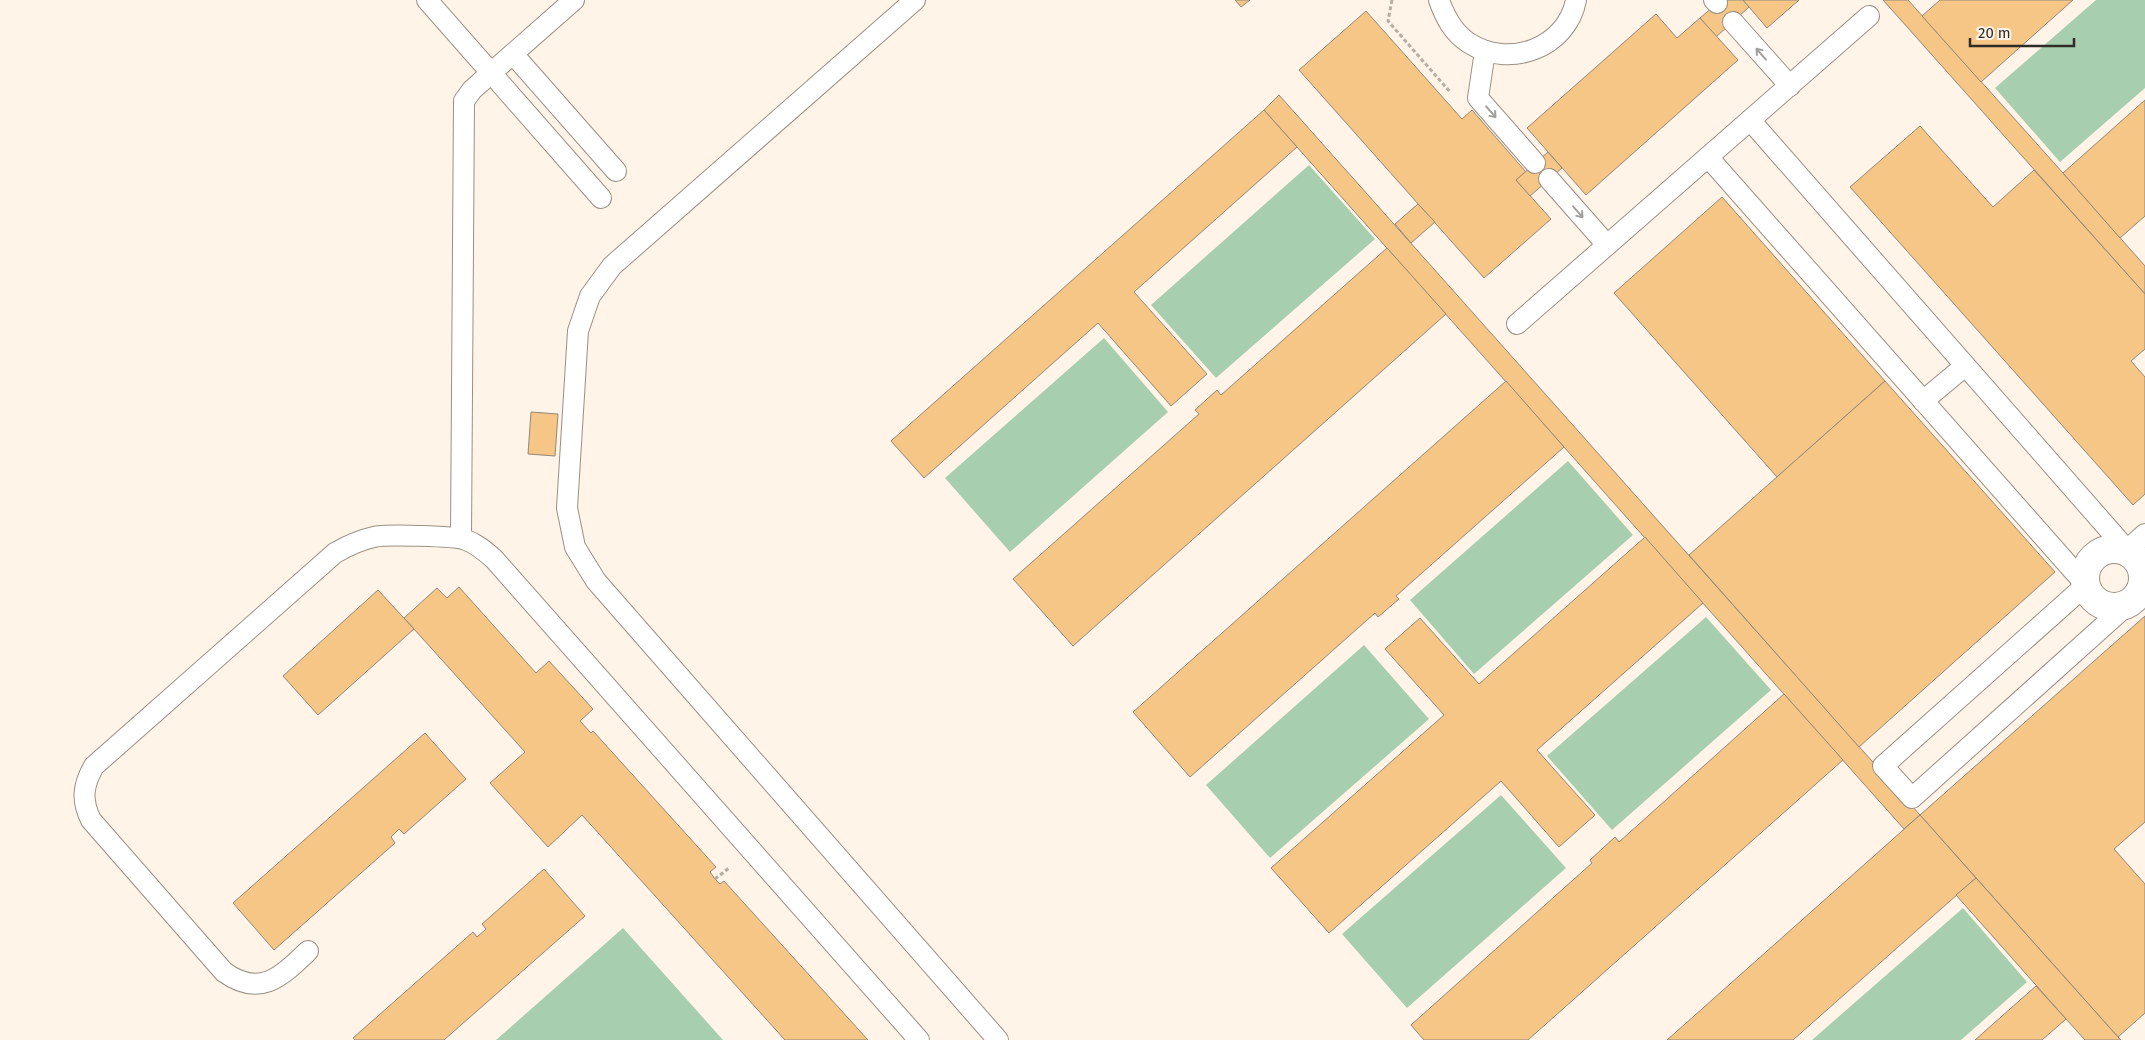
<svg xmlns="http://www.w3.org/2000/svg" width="2145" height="1040" viewBox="0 0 2145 1040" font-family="'Fira Sans',sans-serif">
  <rect width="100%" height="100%" fill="#fff4e7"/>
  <g fill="#a7ceae">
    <path d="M2096,0H2145V88L2060,162L1995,88Z"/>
    <path d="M1309,165L1375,239L1216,378L1151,305Z"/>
    <path d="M1104,338L1168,412L1010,552L945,478Z"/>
    <path d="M1568,461L1633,535L1474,674L1410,600Z"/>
    <path d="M1706,617L1771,690L1612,830L1547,756Z"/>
    <path d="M1364,645L1429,719L1270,858L1206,785Z"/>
    <path d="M1501,795L1566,868L1407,1008L1342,934Z"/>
    <path d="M1963,908L2027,982L1961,1040H1812Z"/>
    <path d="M623,928L723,1040H496Z"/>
  </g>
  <g fill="#f5c686" stroke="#91877b">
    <path d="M1235,0H1250L1241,7Z"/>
    <path d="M1721,0H1743L1749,7L1716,37L1700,18Z"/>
    <path d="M1743,0H1799L1767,28Z"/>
    <path d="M1883,0H1908L2063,173L2145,266V294Z"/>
    <path d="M1940,0H2073L1981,82L1922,16Z"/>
    <path d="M1366,11L1462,119L1472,110L1526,172L1516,180L1551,219L1484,278L1299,70Z"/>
    <path d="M1656,14L1677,38L1700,18L1738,60L1586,195L1527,128Z"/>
    <path d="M1279,95L1920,815L1904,829L1264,110Z"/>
    <path d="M2145,100V216L2120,238L2063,173Z"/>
    <path d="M1264,110L1297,147L1134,292L1207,374L1171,406L1098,323L924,478L891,441Z"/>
    <path d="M1920,126L1993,207L2034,170L2145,294V349L2131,361L2145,377V494L2133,505L1850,187Z"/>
    <path d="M1548,152L1562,168L1530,196L1516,180Z"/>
    <path d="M1722,197L1885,381L1777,477L1614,293Z"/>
    <path d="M1418,204L1435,222L1411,243L1395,224Z"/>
    <path d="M1387,248L1446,314L1073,646L1013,579L1199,414L1195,410L1217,390L1221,395Z"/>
    <path d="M1506,381L1564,447L1396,596L1399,599L1378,617L1375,613L1190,777L1133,712Z"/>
    <path d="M1885,381L2055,572L1859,747L1689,555Z"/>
    <path d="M531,412L558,414L555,456L528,454Z"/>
    <path d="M1645,537L1703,603L1537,750L1595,815L1559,847L1501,781L1329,933L1271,868L1444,715L1385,649L1420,618L1479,684Z"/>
    <path d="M459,587L536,673L549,661L593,709L580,721L591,733L593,731L716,867L710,872L715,879L720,884L724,881L868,1040H785L582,815L548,847L490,783L525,752L404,618L437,588L447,598Z"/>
    <path d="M378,590L414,629L318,715L283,676Z"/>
    <path d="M2145,616V822L2114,849L2145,884V1013L2118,1037L1920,815Z"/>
    <path d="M1784,694L1843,760L1528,1040H1424L1411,1025L1592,863L1590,860L1615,837L1619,842Z"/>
    <path d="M425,733L466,779L404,834L399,829L391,837L395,843L274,950L233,903Z"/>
    <path d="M1920,815L1976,878L1793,1040H1667Z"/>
    <path d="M544,869L585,916L444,1040H355L353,1038L473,932L477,937L486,929L482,924Z"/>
    <path d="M1976,878L2118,1037L2121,1040H2085L2066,1019L1956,895Z"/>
    <path d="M2036,986L2066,1019L2042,1040H1975Z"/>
  </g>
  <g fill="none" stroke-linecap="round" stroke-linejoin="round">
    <defs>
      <g id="lane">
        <path d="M427,0L601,198"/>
        <path d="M915,0L612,266L590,296L578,331L567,508L575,547L596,581L998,1040"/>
        <path d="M1439,0C1445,17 1453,33 1469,43C1509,69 1567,48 1576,0"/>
        <path d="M1714,0L1717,3"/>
        <path d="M1733,22L1790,86"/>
        <path d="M1485,51L1478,98L1535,163"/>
        <path d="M513,54L616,171"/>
        <path d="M1750,120L2127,550L2145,534"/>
        <path d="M1708,157L2086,585L1883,766L1912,798L2145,589"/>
        <path d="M1549,179L1607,245"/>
        <path d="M1517,324L1869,16"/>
        <path d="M1923,401L1965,366"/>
        <path d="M461,538L464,101L472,90L491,73L574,0"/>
        <path d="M308,951C281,977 260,998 224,972L91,820C81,800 83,785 94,766L335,553C347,546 360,540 374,537C384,534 457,536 466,540C477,544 485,551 494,559L919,1040"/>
      </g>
      <circle id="street" cx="2114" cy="578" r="29"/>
    </defs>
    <use href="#lane" stroke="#999083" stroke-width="22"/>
    <use href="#street" stroke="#999083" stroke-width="30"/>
    <g stroke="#b7aea4" stroke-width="3" stroke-dasharray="4 2.5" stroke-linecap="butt">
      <path d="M1392,0L1388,21L1451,93"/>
      <path d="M715,879L729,868"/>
    </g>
    <use href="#lane" stroke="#fff" stroke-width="20"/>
    <use href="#street" stroke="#fff" stroke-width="28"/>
  </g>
  <defs><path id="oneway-shaft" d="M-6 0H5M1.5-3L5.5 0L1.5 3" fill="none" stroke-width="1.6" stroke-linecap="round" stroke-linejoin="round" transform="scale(1.25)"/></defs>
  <g stroke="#a1a09d">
    <use href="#oneway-shaft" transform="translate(1761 54) rotate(-131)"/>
    <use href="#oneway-shaft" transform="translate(1491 112) rotate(49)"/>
    <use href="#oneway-shaft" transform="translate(1578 212) rotate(49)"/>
  </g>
  <path d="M1970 38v8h104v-8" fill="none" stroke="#2f2b26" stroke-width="2.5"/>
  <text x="1978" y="38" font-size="15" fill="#2f2b26" stroke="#fff4e7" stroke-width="4" paint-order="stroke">20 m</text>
</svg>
